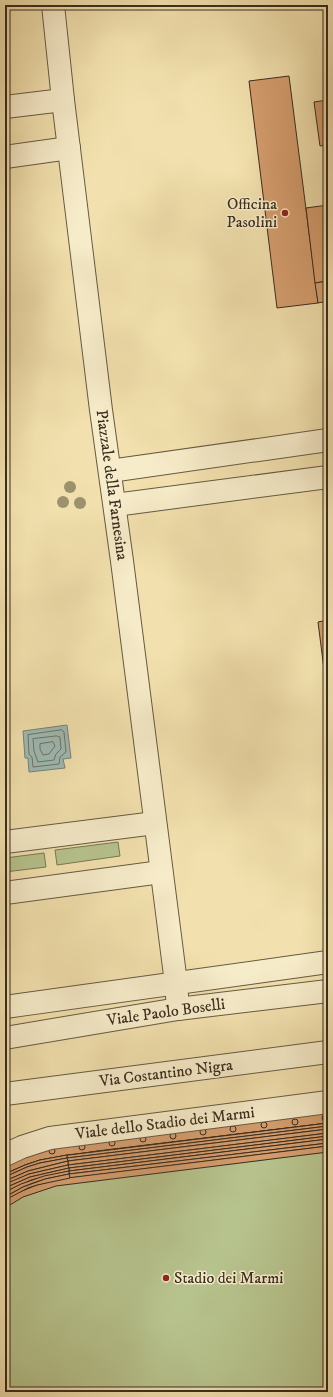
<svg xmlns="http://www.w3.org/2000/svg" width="333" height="1397" viewBox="0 0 333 1397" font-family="'IM FELL DW Pica',serif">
  <rect width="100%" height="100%" fill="#f2e1ae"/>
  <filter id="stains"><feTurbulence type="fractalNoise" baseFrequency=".005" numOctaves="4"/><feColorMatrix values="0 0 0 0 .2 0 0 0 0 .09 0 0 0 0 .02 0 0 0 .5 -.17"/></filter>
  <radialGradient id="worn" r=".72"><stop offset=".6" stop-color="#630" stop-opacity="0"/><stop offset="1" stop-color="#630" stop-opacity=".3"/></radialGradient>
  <g fill="#b7c38d" stroke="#787856">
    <path d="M118,842L120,856L57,865L55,850Z"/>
    <path d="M44,853L46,867L5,872V858Z"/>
    <path d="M328,1113V1392H5V1163Z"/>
  </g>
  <path fill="#9fbbb5" stroke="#768279" d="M67,725L71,758L63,759L65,768L29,772L28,758H25L23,731Z"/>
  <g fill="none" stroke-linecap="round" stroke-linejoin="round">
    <g stroke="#6c746a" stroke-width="1">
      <path d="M62,730L64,732L66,752L60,757L59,764L33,767L32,757L29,754L28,735Z"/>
      <path d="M57,736L60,737L61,749L56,754L54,760L38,762L34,751L33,739Z"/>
      <path d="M53,742L55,746L49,754L43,755L40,749V744Z"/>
    </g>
  </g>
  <g fill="#d59d6e" stroke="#382d1f">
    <path d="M289,76L318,303L277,308L249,81Z"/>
    <path d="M328,100V145L320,146L314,102Z"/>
    <path d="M328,205V281L315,283L306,208Z"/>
    <path d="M328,281V301L318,303L315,283Z"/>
    <path d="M328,620V701L318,622Z"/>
    <path d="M328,1113V1123L67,1155L40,1160L25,1165L5,1174V1163L45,1149Z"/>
    <circle cx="325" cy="1118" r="3"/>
    <circle cx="295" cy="1122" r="3"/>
    <circle cx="264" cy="1125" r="3"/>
    <path d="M328,1123V1146L59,1179L28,1188L5,1200V1174L25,1165L40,1160L97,1151Z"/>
    <path d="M328,1123V1126L67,1158V1155H69Z"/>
    <circle cx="233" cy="1129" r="3"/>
    <path d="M328,1126V1129L68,1161L67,1158Z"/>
    <circle cx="203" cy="1132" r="3"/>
    <path d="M328,1129V1133L68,1165V1161Z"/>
    <circle cx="173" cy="1136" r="3"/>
    <path d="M328,1133V1136L69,1168L68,1165Z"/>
    <circle cx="143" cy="1139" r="3"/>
    <path d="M328,1136V1139L69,1171V1168Z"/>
    <path d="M328,1139V1143L69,1174V1171Z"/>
    <circle cx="112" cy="1143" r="3"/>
    <path d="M328,1143V1146L70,1178L69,1174Z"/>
    <circle cx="82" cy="1147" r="3"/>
    <path d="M328,1146V1152L56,1186L23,1197L5,1208V1200L17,1193L37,1185L59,1179Z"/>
    <circle cx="52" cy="1151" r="3"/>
    <path d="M67,1155V1158L40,1163L27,1167L5,1177V1174L25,1165L40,1160Z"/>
    <path d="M67,1158L68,1161L28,1171L5,1181V1177L27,1167L40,1163Z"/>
    <path d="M68,1161V1165L29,1174L5,1185V1181L28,1171Z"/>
    <path d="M68,1165L69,1168L30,1177L5,1188V1184L29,1174Z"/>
    <path d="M69,1168V1171L31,1180L5,1192V1188L30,1177Z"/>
    <path d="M69,1171V1174L45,1179L33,1183L23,1187L5,1197V1192L21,1184L44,1176Z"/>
    <path d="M69,1174L70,1178L37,1185L28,1188L5,1200V1197L23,1187L45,1179Z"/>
  </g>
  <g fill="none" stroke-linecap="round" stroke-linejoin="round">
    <defs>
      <g id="minor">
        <path d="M53,5L63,100L101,410L122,561L176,983L178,1009"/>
        <path d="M5,107L63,100"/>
        <path d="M5,157L69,148"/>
        <path d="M110,471L328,440"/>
        <path d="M115,505L328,477"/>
        <path d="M5,842L155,823"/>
        <path d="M5,893L161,872"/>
        <path d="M5,1007L328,962"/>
        <path d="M5,1038L178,1009L328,991"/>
        <path d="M5,1094L328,1052"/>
        <path d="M5,1155L22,1147L50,1138L328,1102"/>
      </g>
    </defs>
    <use href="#minor" stroke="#665a43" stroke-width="24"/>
    <use href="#minor" stroke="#f7ecca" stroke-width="22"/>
  </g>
  <g fill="#9d926e">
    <circle cx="70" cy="487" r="6"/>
    <circle cx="63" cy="502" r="6"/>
    <circle cx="80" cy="503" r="6"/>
  </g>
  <g fill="#8f2418" stroke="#f7ecca" stroke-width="1.5">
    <circle cx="285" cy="213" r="4"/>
    <circle cx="166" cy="1278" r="4"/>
  </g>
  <g text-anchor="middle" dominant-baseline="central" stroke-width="3" stroke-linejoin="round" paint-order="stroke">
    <g font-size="16" fill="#382d1f" stroke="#f7ecca" text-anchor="end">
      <text x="277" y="204">Officina<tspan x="277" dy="18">Pasolini</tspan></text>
      <text x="174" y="1278" text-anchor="start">Stadio dei Marmi</text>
    </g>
    <g font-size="16" fill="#382d1f" stroke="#f7ecca">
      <text transform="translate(112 485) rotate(82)">Piazzale della Farnesina</text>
      <text transform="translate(166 1012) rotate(-8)">Viale Paolo Boselli</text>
      <text transform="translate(166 1073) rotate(-7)">Via Costantino Nigra</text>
      <text transform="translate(165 1123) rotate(-7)">Viale dello Stadio dei Marmi</text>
    </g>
  </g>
  <rect width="333" height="1397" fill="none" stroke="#f2e1ae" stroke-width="20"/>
  <rect x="6" y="6" width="321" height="1385" fill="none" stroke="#382d1f" stroke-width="2"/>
  <rect x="10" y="10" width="313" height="1377" fill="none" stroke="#382d1f"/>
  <rect width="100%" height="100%" filter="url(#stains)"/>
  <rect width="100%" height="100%" fill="url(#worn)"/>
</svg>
